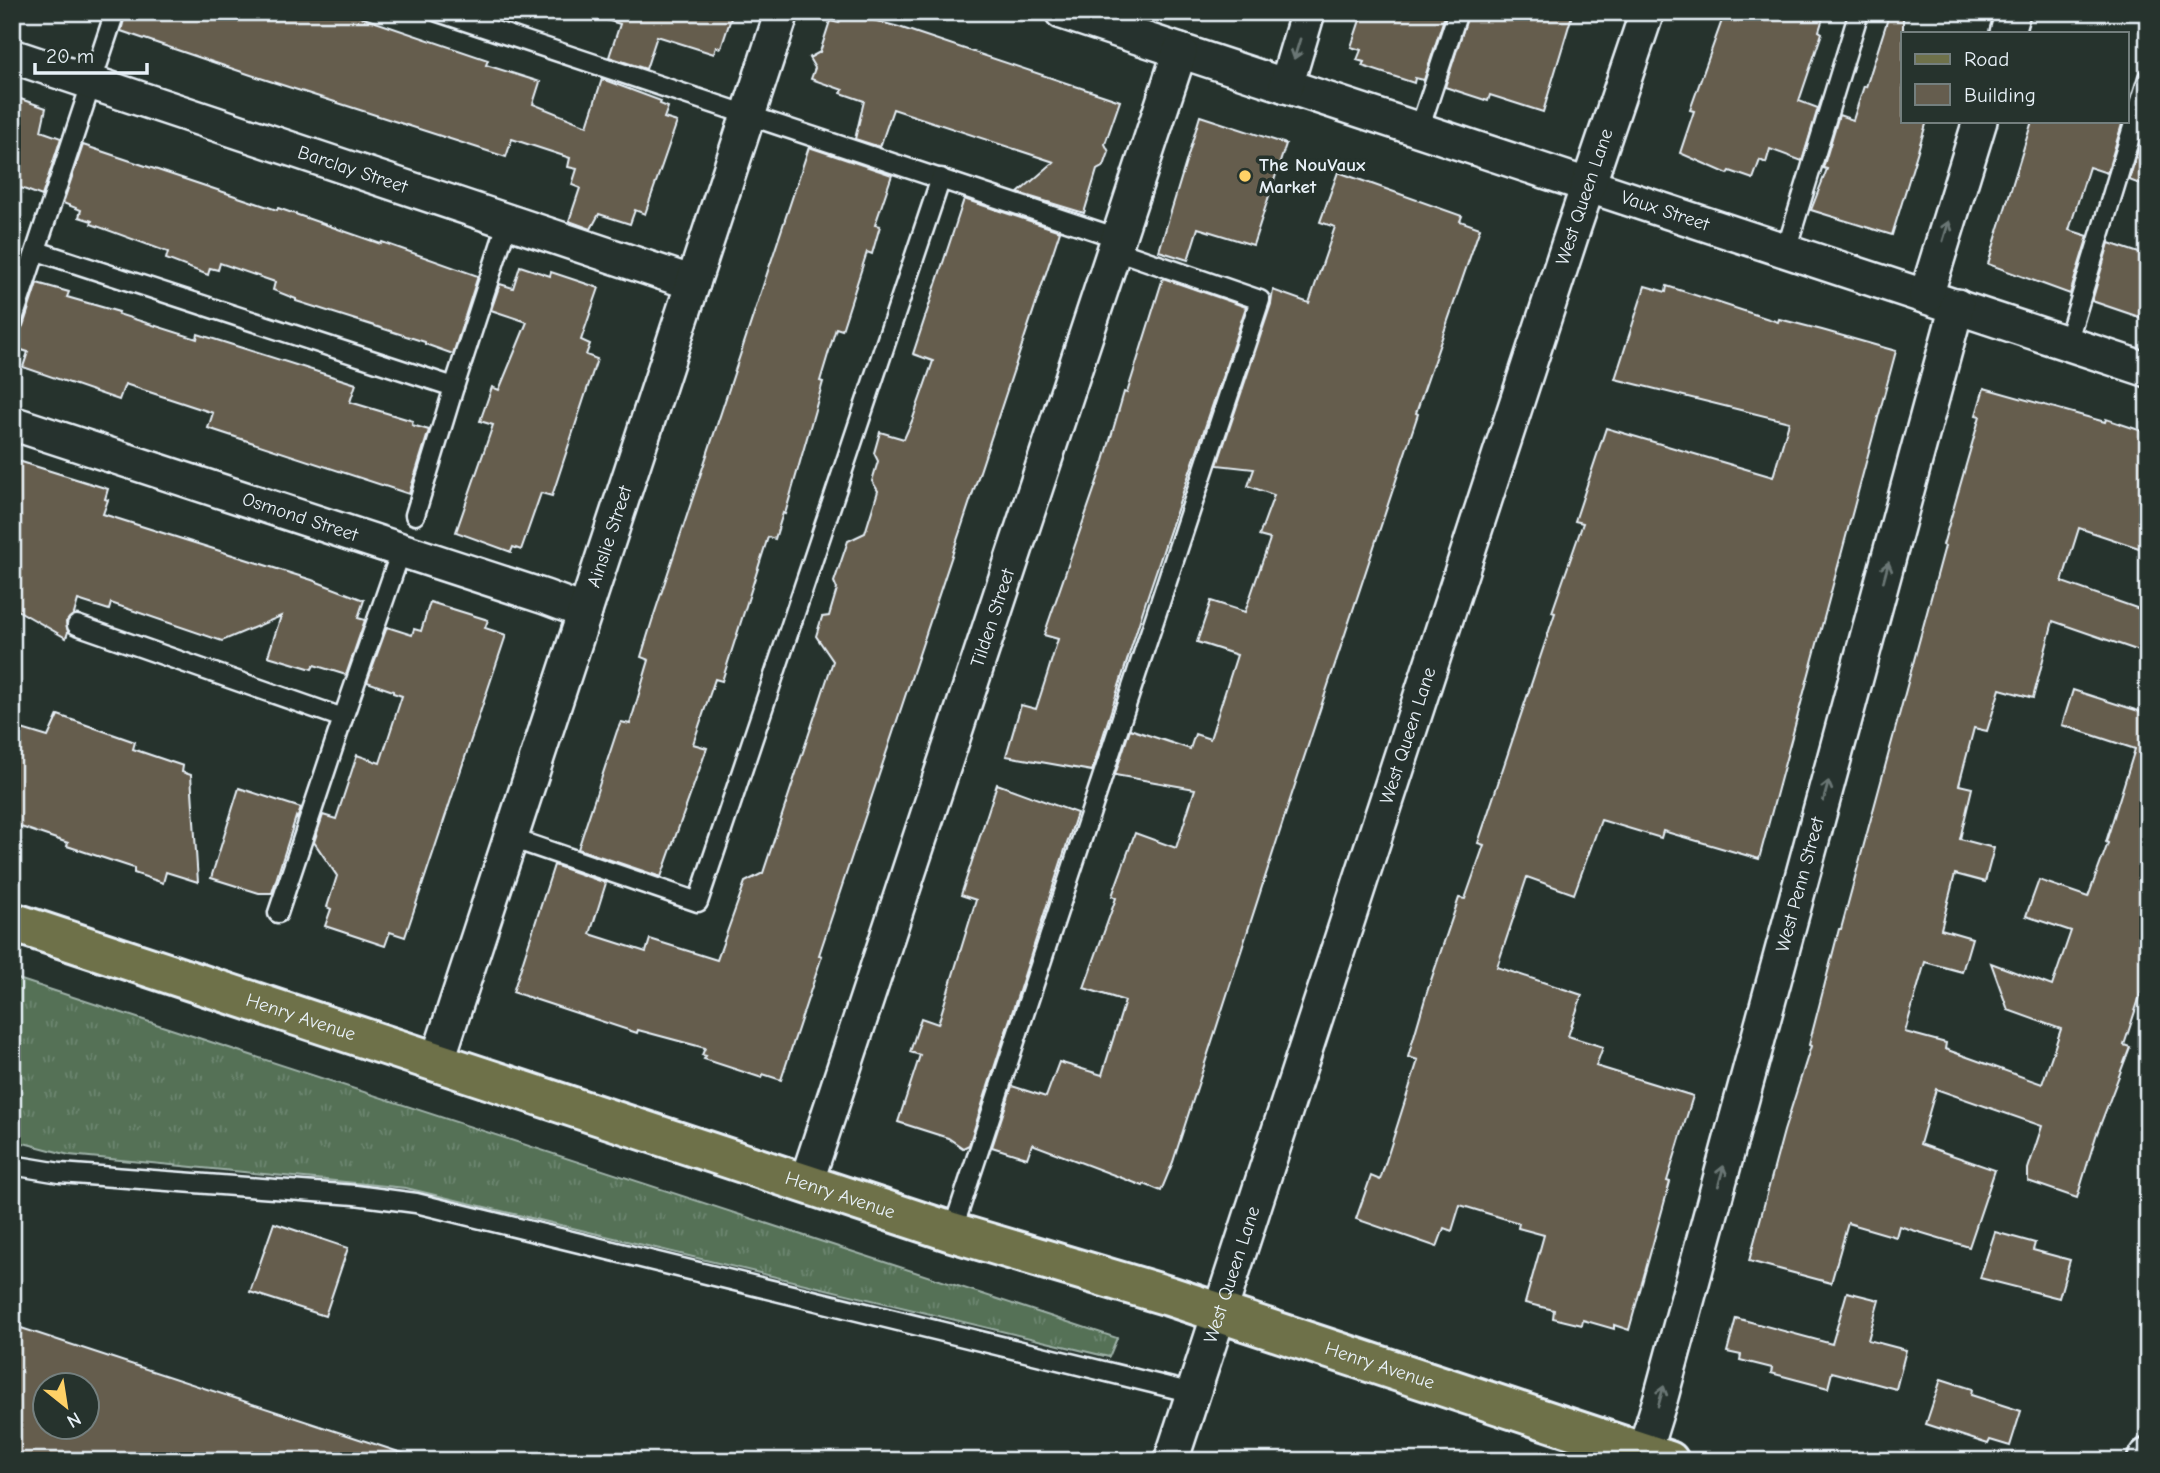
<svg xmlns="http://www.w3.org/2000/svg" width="2160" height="1473" viewBox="0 0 2160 1473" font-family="'Comic Neue',sans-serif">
  <defs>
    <pattern id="grass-tufts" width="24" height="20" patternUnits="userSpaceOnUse" patternTransform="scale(1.75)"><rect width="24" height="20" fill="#557157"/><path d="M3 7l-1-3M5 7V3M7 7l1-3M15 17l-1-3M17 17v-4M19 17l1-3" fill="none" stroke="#6d8670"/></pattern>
  </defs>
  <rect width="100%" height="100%" fill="#26332d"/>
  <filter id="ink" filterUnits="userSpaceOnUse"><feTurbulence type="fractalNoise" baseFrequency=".0143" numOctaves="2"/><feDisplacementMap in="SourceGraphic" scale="14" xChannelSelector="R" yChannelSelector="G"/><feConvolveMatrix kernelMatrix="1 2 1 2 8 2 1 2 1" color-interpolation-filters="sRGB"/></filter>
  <g filter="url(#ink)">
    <path fill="url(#grass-tufts)" stroke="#9eb1a8" stroke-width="2" d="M12,977L1117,1338L1109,1357L406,1188L69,1155L12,1140Z"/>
    <g fill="#655d4e" stroke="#e8f1f8" stroke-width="2" fill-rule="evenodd">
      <path d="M126,12H346L488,60L486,65L540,82L533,104L587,126L602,79L661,101L660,104L668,107L664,118L677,122L645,214L635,210L630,224L599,214L591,229L569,221L580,188L572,185L577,169L568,167L570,158L512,139L506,157L251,75L121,31Z"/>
      <path d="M604,12H733L721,48L716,47L714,54L657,36L646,69L609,57L620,24L603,19Z"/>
      <path d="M843,12L899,27L1120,101L1105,144L1109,152L1104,166L1097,170L1084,213L1018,193L1054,162L893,109L880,147L855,139L864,101L841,93L843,90L811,79L815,68L809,58L820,52L830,21L839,23Z"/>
      <path d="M1381,12H1446L1424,80L1415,78L1414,83L1362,66L1364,62L1357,60L1361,50L1351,47L1362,14L1374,18L1376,14L1380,15Z"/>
      <path d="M1469,12H1573L1543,112L1490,95L1488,101L1445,87Z"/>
      <path d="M1725,12H1825L1819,31L1822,33L1799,101L1818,108L1802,161L1770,149L1766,163L1760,160L1753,179L1730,171L1728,174L1680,153L1694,111L1690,110Z"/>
      <path d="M1890,12H1903V121H1927L1892,235L1811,210L1827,169L1823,168L1839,115L1853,120L1864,86L1866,87Z"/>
      <path d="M12,96L46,108L41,131L61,138L42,196L21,188L16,200H12Z"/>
      <path d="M1200,116L1286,144L1253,245L1198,228L1188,260L1159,251Z"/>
      <path d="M2032,121H2123L2107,173L2089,167L2069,230L2088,236L2070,294L1988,264Z"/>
      <path d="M2147,121H2148V187L2129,180Z"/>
      <path d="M83,145L277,210L278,208L381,244L382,242L478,276L453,354L425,344V342L296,301V299L273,290L275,282L220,263L218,270L210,268L208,275L166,259L168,252L91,224L92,221L79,217L81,210L63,203Z"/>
      <path d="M809,147L892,175L875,225L880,226L872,254L867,252L842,330L836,328L820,381L823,382L785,514L783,513L775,539L768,537L722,681L715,679L693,744L707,748L661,877L578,849L617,731L621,722L630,724L649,660L641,657L652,621Z"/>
      <path d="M1338,172L1462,216L1460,221L1480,228L1416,413L1418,414L1290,800L1173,1162L1161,1191L1144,1184L1143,1186L1032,1144L1027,1158L992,1147L1012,1086L1046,1097L1059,1062L1102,1075L1125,1001L1084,988L1116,898L1112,896L1135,833L1176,848L1195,789L1115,775L1130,729L1190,749L1195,734L1210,739L1237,655L1197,642L1211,601L1245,612L1270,539L1259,536L1274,495L1248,486L1254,469L1217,465L1271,304L1273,290L1309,303L1335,227L1320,222Z"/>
      <path d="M964,199L1060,231L819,955L822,956L781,1080L763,1074L762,1078L704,1059L706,1056L702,1055L705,1048L638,1030L637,1033L513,992L554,865L606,883L590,934L646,952L650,939L717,960L745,882L763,873L833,661L816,636L822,617L829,616L837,589L834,582L848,541L865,533L878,491L872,481L878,461L874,453L880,432L904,439L912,421L933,361L913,354Z"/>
      <path d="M2109,243L2148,256V320L2092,301Z"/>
      <path d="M520,266L550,276L551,272L599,288L581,340L590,344L586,355L597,359L552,496L541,493L521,550L513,547L511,552L456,532L493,425L480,421L492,387L499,390L527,322L491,310L500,284L513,288Z"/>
      <path d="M1163,278L1246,307L1146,601L1092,771L1006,756L1021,705L1036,709L1047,675L1058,639L1044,635L1104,461L1124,392L1127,393Z"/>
      <path d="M37,283L69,292L67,297L119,312L118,314L197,339L198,334L356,384L350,402L413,421L412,425L429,430L409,494L208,428L213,413L125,384L119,400L23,367L28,352L12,347V333L19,331L23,326Z"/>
      <path d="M1645,286L1666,292L1667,286L1778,322L1779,319L1822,330L1896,351L1759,859L1663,831L1661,838L1601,820L1574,894L1527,877L1497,967L1582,995L1568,1036L1603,1047L1596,1066L1693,1096L1667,1181L1670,1182L1629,1330L1614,1325V1329L1583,1320L1582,1325L1553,1318L1554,1310L1525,1303L1544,1235L1518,1228L1519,1223L1460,1205L1452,1231L1444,1228L1437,1247L1356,1219L1371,1176L1380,1180L1418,1060L1408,1057L1427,992L1459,898L1465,899L1484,845L1478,843L1555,613L1552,612L1583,523L1575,521L1606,428L1773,477L1789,422L1615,379Z"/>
      <path d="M1984,388L2105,422L2106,419L2148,433V551L2079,528L2062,582L2148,612V654L2053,621L2033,698L2000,689L1987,731L1974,728L1959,785L1972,788L1960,839L1994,848L1985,882L1955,874L1941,929L1972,938L1962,972L1925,962L1905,1032L1946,1043L1945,1049L2042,1084L2061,1029L2008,1010L1991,963L2052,986L2071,931L2026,916L2039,880L2088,897L2108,843L2106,842L2135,749L2062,725L2073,690L2148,714V992L2142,990L2124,1045L2130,1047L2096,1136L2077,1198L2028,1181V1169L2042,1126L1936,1089L1920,1144L1995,1170L1969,1247L1899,1226L1896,1237L1848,1223L1831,1283L1749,1261L1784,1131L1811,1046L1809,1045L1839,929H1841L1854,881L1945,546L1943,545L1980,416L1976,415Z"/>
      <path d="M12,459L108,489L105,499L108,500L103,514L312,580L364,600L358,618L365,620L346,675L314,665L312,669L268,656L281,616L222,641L111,603L109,610L78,600L74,614L66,622L68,632L66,638L12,607Z"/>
      <path d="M430,602L488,620L485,628L506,635L405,937L390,932L385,946L325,926L331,909L327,907L337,876L314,842L323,815L336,819L357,755L380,763L402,696L393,693V691L367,682L387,627L412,635L414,629L421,631Z"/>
      <path d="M58,715L135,742L133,749L183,766L182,772L191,775L198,882L166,872L163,883L134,873V868L67,846L68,843L12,824V726L48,737Z"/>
      <path d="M997,784L1077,813L969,1145L963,1148L948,1138L898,1122L920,1055L910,1052L921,1018L938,1024L976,900L961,895Z"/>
      <path d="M239,788L301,808L297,819L296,817L272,893H259L211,878Z"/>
      <path d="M274,1223L348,1248L325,1316L250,1292Z"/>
      <path d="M1995,1232L2035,1243L2033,1250L2070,1260L2059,1298L1980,1278Z"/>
      <path d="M1847,1292L1879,1300L1868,1340L1906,1350L1896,1389L1832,1372L1828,1388L1771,1373L1772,1368L1740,1360L1741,1355L1727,1352L1736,1318L1832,1344Z"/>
      <path d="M12,1325L408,1455L407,1461H12ZM46,1385H88V1427H46Z"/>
      <path d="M1941,1379L1972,1389L1971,1395L2021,1411L2010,1446L1990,1440L1988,1444L1926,1424Z"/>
    </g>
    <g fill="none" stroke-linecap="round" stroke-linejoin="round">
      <defs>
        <g id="service">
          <path d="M438,12L1118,238"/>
          <path d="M1419,130L1458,12"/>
          <path d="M1786,250L1859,12"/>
          <path d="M37,251L454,387L508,221"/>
          <path d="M12,322L115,12"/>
          <path d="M2067,343L2148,78"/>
          <path d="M415,515L454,387"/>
          <path d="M77,625L343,718L401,551"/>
          <path d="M511,838L698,902L941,178"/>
          <path d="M278,913L343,718"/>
          <path d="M12,1165L60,1173L355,1195L416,1203L1193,1393"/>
          <path d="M952,1232L1260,300L1115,250"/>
        </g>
        <g id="minor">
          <path id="s1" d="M1062,12L2148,370"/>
          <path d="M2007,33L2013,12"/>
          <path id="s2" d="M12,56L693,283"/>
          <path d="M1286,86L1308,12"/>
          <path d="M1926,296L1980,121"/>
          <path id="s3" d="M12,423L545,597L585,612"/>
          <path id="s4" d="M437,1062L782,12"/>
          <path id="s5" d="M806,1183L1180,51"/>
          <path id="s6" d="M1171,1461L1574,227L1647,12"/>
          <path id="s7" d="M1641,1461L1661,1397L1957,306"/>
        </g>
        <path id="tertiary" d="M2147,1461L2148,1458"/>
        <g id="primary">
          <path id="s8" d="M12,922L952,1232L1169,1296L1669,1461"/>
        </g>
      </defs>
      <use href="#service" stroke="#e8f1f8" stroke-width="23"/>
      <use href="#minor" stroke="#e8f1f8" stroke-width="38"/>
      <use href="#tertiary" stroke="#e8f1f8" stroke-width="44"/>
      <use href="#primary" stroke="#e8f1f8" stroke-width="44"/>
      <use href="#service" stroke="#26332d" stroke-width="18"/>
      <use href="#minor" stroke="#26332d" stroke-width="33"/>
      <use href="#tertiary" stroke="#26332d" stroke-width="38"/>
      <use href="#primary" stroke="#6e714a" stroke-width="38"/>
    </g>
    <defs><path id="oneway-shaft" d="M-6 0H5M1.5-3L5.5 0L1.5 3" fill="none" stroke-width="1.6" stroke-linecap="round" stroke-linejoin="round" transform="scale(1.75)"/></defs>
    <g stroke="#6a7674">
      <use href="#oneway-shaft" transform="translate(1297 49) rotate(107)"/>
      <use href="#oneway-shaft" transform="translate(1946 231) rotate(-73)"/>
      <use href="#oneway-shaft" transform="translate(1886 572) rotate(-75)"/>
      <use href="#oneway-shaft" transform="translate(1826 791) rotate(-75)"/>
      <use href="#oneway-shaft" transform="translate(1721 1176) rotate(-75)"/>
      <use href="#oneway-shaft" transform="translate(1661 1396) rotate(-74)"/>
    </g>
  </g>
  <circle fill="#ffd166" stroke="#26332d" stroke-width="2.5" cx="1245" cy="176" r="7"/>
  <g text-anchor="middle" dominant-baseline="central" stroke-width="7" stroke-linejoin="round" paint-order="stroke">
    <g font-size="19" font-weight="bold" fill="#e8f1f8" stroke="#26332d" text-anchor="start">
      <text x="1259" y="165">The NouVaux<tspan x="1259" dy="22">Market</tspan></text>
    </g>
    <g font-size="19" fill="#e8f1f8" stroke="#26332d">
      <text stroke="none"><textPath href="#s2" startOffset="359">Barclay Street</textPath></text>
      <text stroke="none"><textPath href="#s6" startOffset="1330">West Queen Lane</textPath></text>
      <text stroke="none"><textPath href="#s1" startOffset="635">Vaux Street</textPath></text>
      <text stroke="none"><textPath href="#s3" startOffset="303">Osmond Street</textPath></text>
      <text stroke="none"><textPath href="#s4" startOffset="553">Ainslie Street</textPath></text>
      <text stroke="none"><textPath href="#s5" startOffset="595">Tilden Street</textPath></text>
      <text stroke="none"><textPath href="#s6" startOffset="763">West Queen Lane</textPath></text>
      <text stroke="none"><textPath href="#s7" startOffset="598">West Penn Street</textPath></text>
      <text stroke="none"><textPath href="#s8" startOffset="304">Henry Avenue</textPath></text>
      <text stroke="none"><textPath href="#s8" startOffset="872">Henry Avenue</textPath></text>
      <text stroke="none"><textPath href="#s6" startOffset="196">West Queen Lane</textPath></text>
      <text stroke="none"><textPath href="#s8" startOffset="1438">Henry Avenue</textPath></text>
    </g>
  </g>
  <rect width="2160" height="1473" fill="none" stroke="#26332d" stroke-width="42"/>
  <rect x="21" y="21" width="2118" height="1431" fill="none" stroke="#e8f1f8" stroke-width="2.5" filter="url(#ink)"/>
  <rect x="1901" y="32" width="228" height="91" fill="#26332d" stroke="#747f7e" stroke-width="2"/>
  <rect x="1915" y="54" width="35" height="10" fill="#6e714a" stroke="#747f7e" stroke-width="2"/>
  <text x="1964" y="66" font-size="21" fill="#e8f1f8">Road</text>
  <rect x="1915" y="84" width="35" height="21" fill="#655d4e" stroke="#747f7e" stroke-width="2"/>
  <text x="1964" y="102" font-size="21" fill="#e8f1f8">Building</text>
  <g transform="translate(66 1406) rotate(150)"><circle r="33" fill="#26332d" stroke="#747f7e" stroke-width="2"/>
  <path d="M0-5L12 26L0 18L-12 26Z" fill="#ffd166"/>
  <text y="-10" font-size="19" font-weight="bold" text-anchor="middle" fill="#e8f1f8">N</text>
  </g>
  <path d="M35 63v10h112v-10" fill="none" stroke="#e8f1f8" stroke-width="3.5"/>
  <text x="46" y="63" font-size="21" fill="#e8f1f8" stroke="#26332d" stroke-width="5" paint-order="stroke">20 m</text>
</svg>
